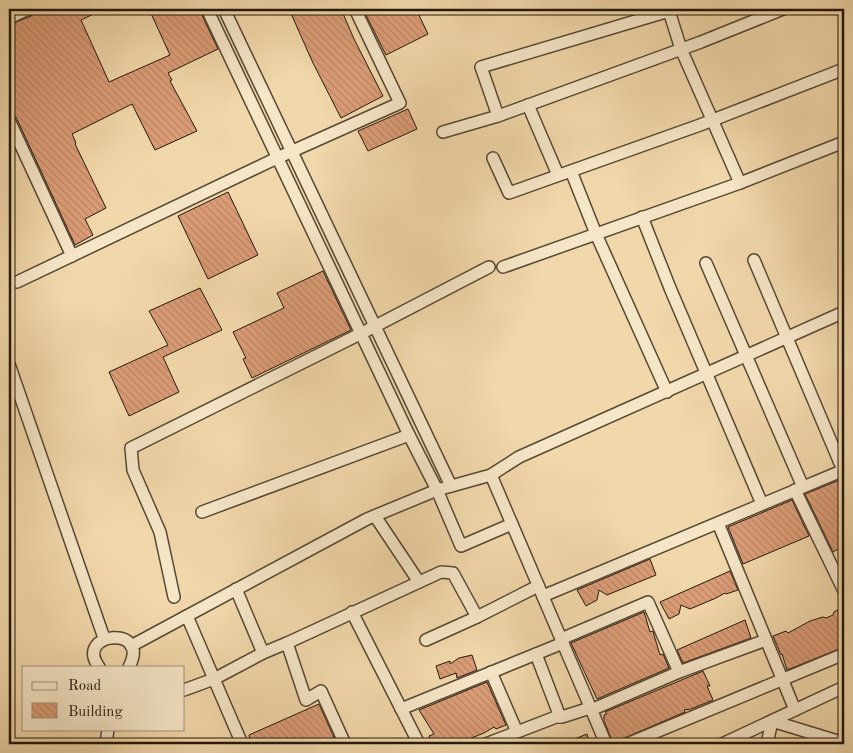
<svg xmlns="http://www.w3.org/2000/svg" width="853" height="753" viewBox="0 0 853 753" font-family="'Old Standard TT',serif">
  <defs>
    <pattern id="building-back-hatch" width="6" height="6" patternUnits="userSpaceOnUse" patternTransform="scale(1.25)"><rect width="6" height="6" fill="#dc9d77"/><path d="M-1 5l2 2M0 0l6 6M5-1l2 2" fill="none" stroke="#bc8666"/></pattern>
  </defs>
  <rect width="100%" height="100%" fill="#f1d8aa"/>
  <filter id="stains"><feTurbulence type="fractalNoise" baseFrequency=".004" numOctaves="4"/><feColorMatrix values="0 0 0 0 .2 0 0 0 0 .09 0 0 0 0 .02 0 0 0 .5 -.17"/></filter>
  <radialGradient id="worn" r=".72"><stop offset=".6" stop-color="#630" stop-opacity="0"/><stop offset="1" stop-color="#630" stop-opacity=".3"/></radialGradient>
  <g fill="url(#building-back-hatch)" stroke="#23180c">
    <path d="M39,9H104L81,20L109,82L170,55L149,9H199L218,49L168,73L172,80L170,81L197,131L155,150L132,104L72,134L76,143L75,144L106,208L85,219L93,235L75,245L16,117L9,111V25L31,16Z"/>
    <path d="M289,9H341L354,39L383,96L341,118L313,63Z"/>
    <path d="M363,9H416L428,34L386,55Z"/>
    <path d="M408,109L417,129L368,151L358,131Z"/>
    <path d="M228,192L258,255L208,279L178,216Z"/>
    <path d="M323,271L351,330L252,378L243,359L246,358L233,332L284,308L277,293Z"/>
    <path d="M200,288L222,330L163,357L179,392L129,416L109,372L168,345L149,311Z"/>
    <path d="M842,479L844,481V543L842,547L833,552L805,494Z"/>
    <path d="M792,500L809,536L743,564L728,527Z"/>
    <path d="M650,559L656,575L607,595L599,590L597,600L586,606L577,590Z"/>
    <path d="M730,571L738,590L726,594L725,593L716,598L690,609L681,605L679,614L669,619L660,602Z"/>
    <path d="M844,606V647L787,670L782,654L781,655L773,636L786,631L788,633L810,621L823,617L826,618L833,615L834,612Z"/>
    <path d="M644,612L650,632L653,631L654,635L660,655L663,654L669,668L597,699L571,643Z"/>
    <path d="M745,620L751,638L683,663L677,650Z"/>
    <path d="M472,655L477,670L457,678L456,673L440,679L436,666L450,661V664L459,658Z"/>
    <path d="M703,671L710,686H707L713,700L691,709L684,710L685,712L613,743L604,721V715L607,714L605,712Z"/>
    <path d="M487,682L506,725L496,729L494,727L484,733L459,743L456,742L451,744H432L429,736L434,734L419,710Z"/>
    <path d="M319,704L337,744H253L250,740L249,735Z"/>
    <path d="M587,734L590,744H562Z"/>
  </g>
  <g fill="none" stroke-linecap="round" stroke-linejoin="round">
    <defs>
      <g id="minor">
        <path d="M207,9L409,435L437,490L461,546L512,524"/>
        <path d="M224,9L451,486"/>
        <path d="M9,18L28,9"/>
        <path d="M528,105L558,175"/>
        <path d="M498,116L481,67L669,11L681,49L740,183L503,267"/>
        <path d="M9,120L72,256"/>
        <path d="M443,132L498,116L701,42L783,9"/>
        <path d="M493,158L509,193L700,125L844,69"/>
        <path d="M571,171L596,234L667,392"/>
        <path d="M740,183L844,142"/>
        <path d="M642,217L670,288L762,504"/>
        <path d="M754,260L843,470"/>
        <path d="M706,263L803,487"/>
        <path d="M17,282L277,158L400,103L355,9"/>
        <path d="M9,364L104,638"/>
        <path d="M491,475L606,744"/>
        <path d="M795,490L844,591"/>
        <path d="M202,512L409,435"/>
        <path d="M375,516L419,582"/>
        <path d="M718,523L795,710"/>
        <path d="M236,589L263,653L287,643L306,700L321,691L345,744"/>
        <path d="M543,596L844,470"/>
        <path d="M174,597L160,532L133,470L131,448L362,333L489,267"/>
        <path d="M352,612L419,744"/>
        <path d="M187,616L242,744"/>
        <path d="M561,639L648,602L679,672"/>
        <path d="M426,640L477,617L538,586"/>
        <path d="M287,643L441,572L453,573L477,617"/>
        <path d="M131,646L367,519L437,490L491,475L519,457L844,312"/>
        <path d="M536,654L560,717"/>
        <path d="M99,667C73,632 152,624 129,667"/>
        <path d="M491,672L517,732"/>
        <path d="M184,690L214,679L263,653"/>
        <path d="M401,709L563,643"/>
        <path d="M591,710L679,672L766,640"/>
        <path d="M106,744L108,729"/>
        <path d="M486,744L556,717H562L590,708"/>
        <path d="M627,744L844,654"/>
        <path d="M722,744L844,687"/>
        <path d="M767,744L772,721L844,743"/>
      </g>
    </defs>
    <use href="#minor" stroke="#564834" stroke-width="14"/>
    <use href="#minor" stroke="#f6e6c8" stroke-width="11"/>
  </g>
  <rect width="853" height="753" fill="none" stroke="#f1d8aa" stroke-width="30"/>
  <rect x="10" y="10" width="833" height="733" fill="none" stroke="#23180c" stroke-width="2.5"/>
  <rect x="15" y="15" width="823" height="723" fill="none" stroke="#23180c"/>
  <rect x="22" y="666" width="162" height="65" fill="#f6e6c8" stroke="#a2947d"/>
  <rect x="32" y="682" width="25" height="8" fill="#f6e6c8" stroke="#a2947d"/>
  <text x="68" y="690" font-size="15" fill="#23180c">Road</text>
  <rect x="32" y="703" width="25" height="15" fill="url(#building-back-hatch)" stroke="#a2947d"/>
  <text x="68" y="716" font-size="15" fill="#23180c">Building</text>
  <rect width="100%" height="100%" filter="url(#stains)"/>
  <rect width="100%" height="100%" fill="url(#worn)"/>
</svg>
